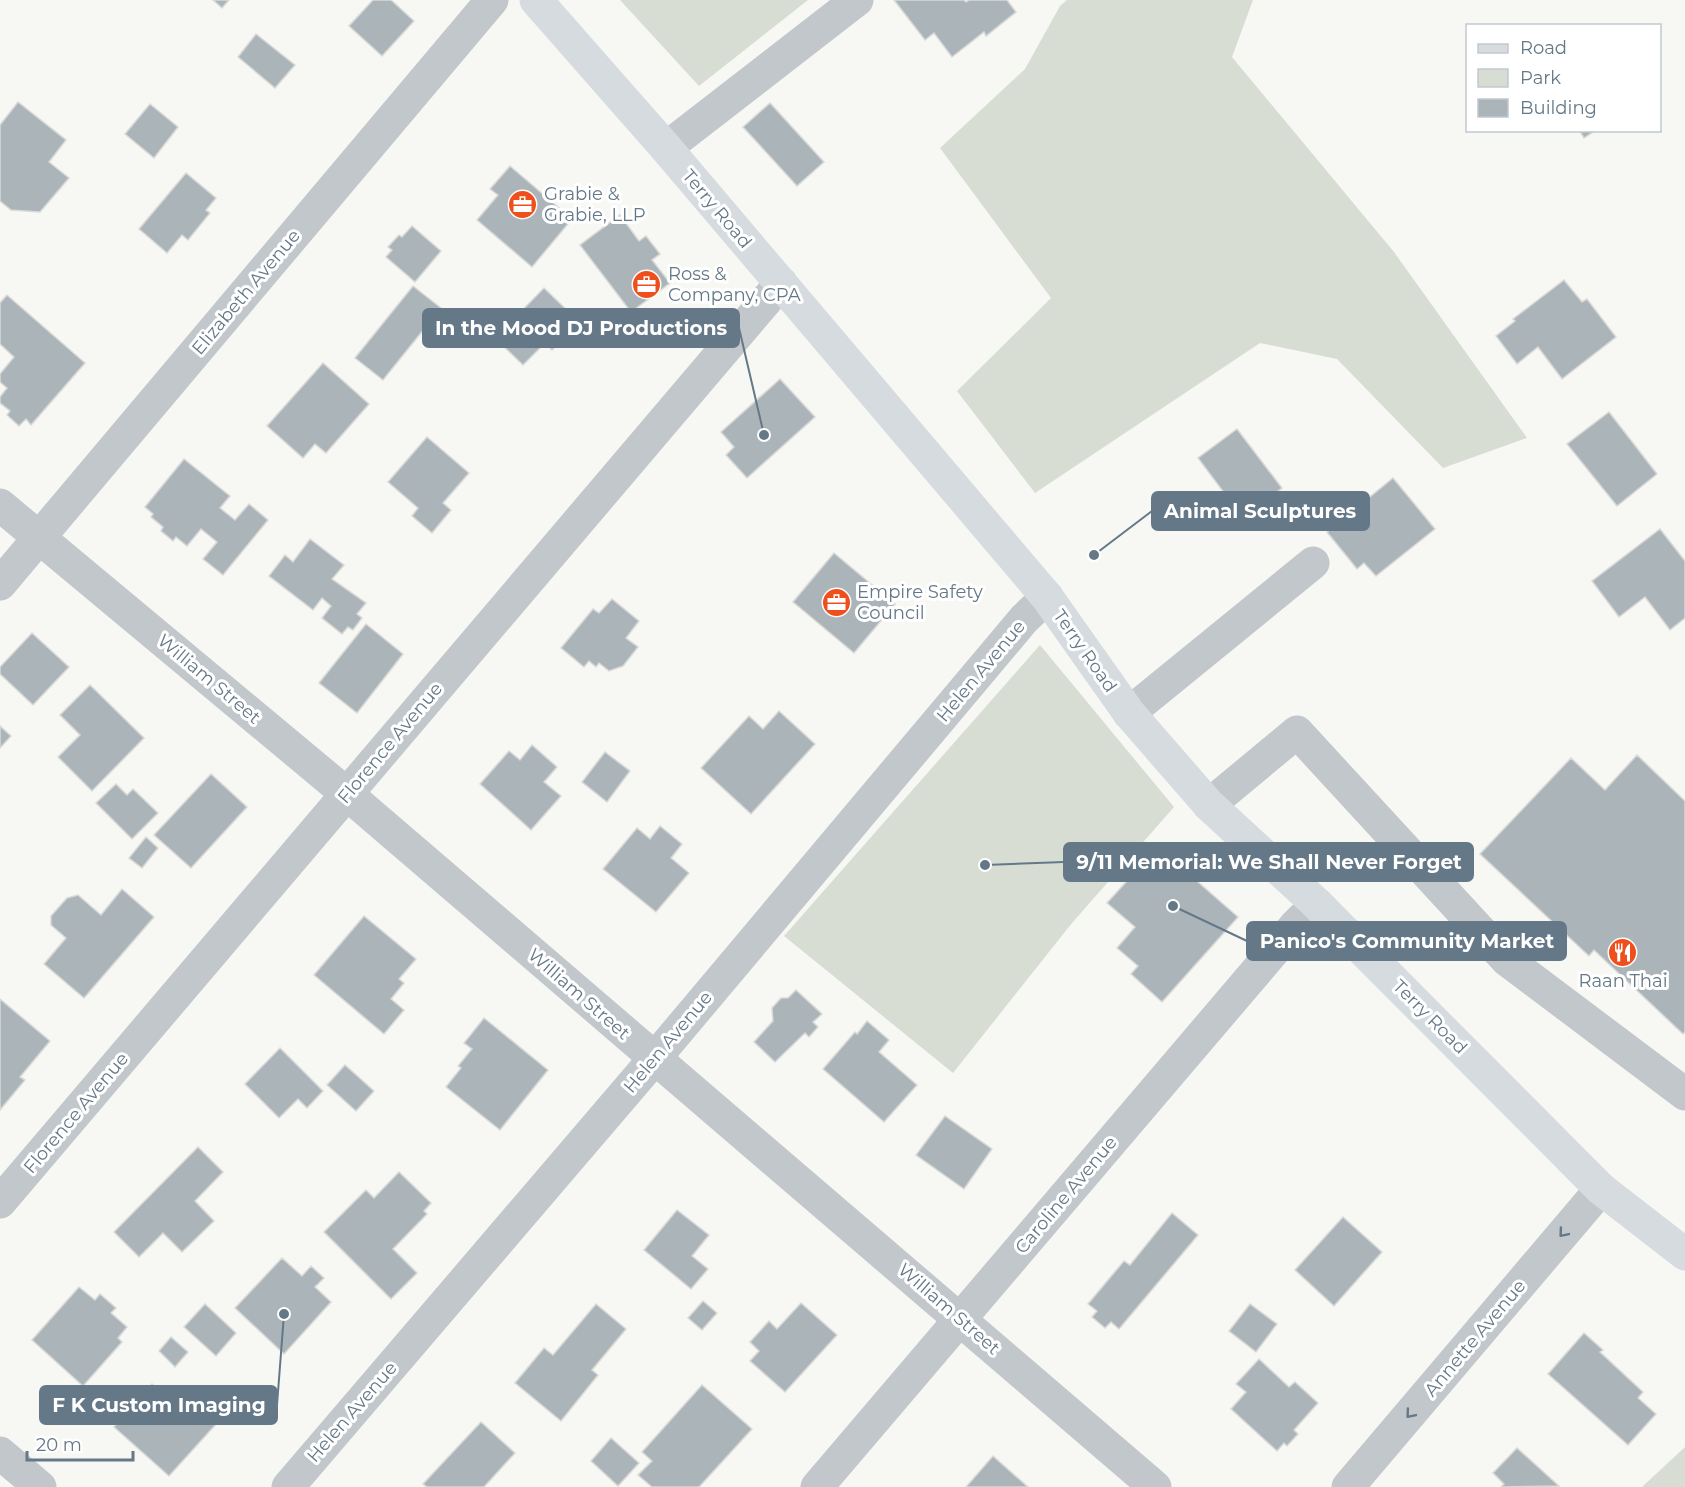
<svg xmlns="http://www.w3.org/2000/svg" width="1685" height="1487" viewBox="0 0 1685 1487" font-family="Montserrat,sans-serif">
  <rect width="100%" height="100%" fill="#f7f8f4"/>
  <g fill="#d7ddd3">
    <path d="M620,0H808L699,86Z"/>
    <path d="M1067,0H1253L1232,57L1394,252L1527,438L1443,468L1337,359L1260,343L1035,493L957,391L1051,298L940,148L1025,69L1060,6Z"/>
    <path d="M1040,645L1174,807L1072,923L953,1073L784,936Z"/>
    <path d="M1685,1447V1487H1642Z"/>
  </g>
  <g fill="#abb4b9" stroke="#d9d9d7" stroke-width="1.5">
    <path d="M213,0H229L222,8Z"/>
    <path d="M373,0H391L414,21L382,56L349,26Z"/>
    <path d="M894,0H964L966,2L969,0H1007L1016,12L986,36L984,32L952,57L934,33L925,40Z"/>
    <path d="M256,34L295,65L275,88L238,57Z"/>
    <path d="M18,102L66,140L49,162L69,178L40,212L11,210L0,201V125Z"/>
    <path d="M770,103L824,162L797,186L743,127Z"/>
    <path d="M150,104L178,127L154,158L125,134Z"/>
    <path d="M1579,130H1596L1584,138Z"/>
    <path d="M510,166L572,219L532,267L477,220L498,195L490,189Z"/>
    <path d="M186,173L216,198L206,210L210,213L188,240L182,235L167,253L139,229Z"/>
    <path d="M620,215L639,241L646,236L660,254L652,260L670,283L631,312L580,245Z"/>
    <path d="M412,226L441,251L415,282L386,257L392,250L388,247L399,235L402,237Z"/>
    <path d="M1564,280L1582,302L1587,299L1616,337L1562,379L1538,347L1517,364L1496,336L1515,321L1513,319Z"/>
    <path d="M413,286L441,308L383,380L355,358Z"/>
    <path d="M544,288L571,314L565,321L573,329L552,350L545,343L523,365L495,338Z"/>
    <path d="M7,295L85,363L31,425L26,419L19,426L7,415L10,411L0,403V397L7,388L0,382V374L14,357L0,344V303Z"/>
    <path d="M323,363L369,404L326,453L315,444L303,458L267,426Z"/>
    <path d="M780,379L815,417L747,478L726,455L734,447L721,432Z"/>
    <path d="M1609,412L1657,474L1617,506L1567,444Z"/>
    <path d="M1237,429L1282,488L1243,518L1198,458Z"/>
    <path d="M427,437L469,473L443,503L451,510L432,533L412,516L418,508L388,482Z"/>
    <path d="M184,459L230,496L220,508L235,520L249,504L268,520L223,575L203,559L217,542L201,529L187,546L176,537L173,541L161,531L163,527L151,517L153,514L145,507Z"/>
    <path d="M1393,478L1435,529L1376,576L1364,563L1357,569L1327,532Z"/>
    <path d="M1660,529L1685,561V618L1670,630L1645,597L1619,617L1592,581Z"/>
    <path d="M310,539L344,565L332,579L366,603L357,614L362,618L353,630L348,627L342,634L322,618L331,606L322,598L313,610L269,576L285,555L293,562Z"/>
    <path d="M834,553L895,604L854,653L793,602Z"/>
    <path d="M612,599L639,621L626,638L638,647L623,666L609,671L599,663L596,667L589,661L584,667L561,648L593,609L599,613Z"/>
    <path d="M366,624L403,654L357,713L319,683Z"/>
    <path d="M32,633L69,667L33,705L0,674V667Z"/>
    <path d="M90,685L144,738L92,791L58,757L80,735L60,715Z"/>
    <path d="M779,711L815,744L751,814L701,768L749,716L763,729Z"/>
    <path d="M0,726L11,736L0,748Z"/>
    <path d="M532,745L557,767L544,782L561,796L531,830L480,784L509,751L520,760Z"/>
    <path d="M605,752L630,771L607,802L582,782Z"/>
    <path d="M1637,755L1685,801V1032L1683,1034L1594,950L1589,956L1480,854L1571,758L1605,790Z"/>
    <path d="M211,774L247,807L191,868L154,835Z"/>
    <path d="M116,784L127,795L133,789L158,813L132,839L96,803Z"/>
    <path d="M660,826L682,844L671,858L689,873L656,912L603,869L637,828L650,839Z"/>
    <path d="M146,837L158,848L142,868L129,858Z"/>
    <path d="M1158,847L1238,917L1162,1002L1131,974L1138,966L1117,948L1135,927L1107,903Z"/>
    <path d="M122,889L154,917L84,998L44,964L66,938L51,925V916L67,898L78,895L101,915Z"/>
    <path d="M364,916L416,959L399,979L404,983L391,999L404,1010L384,1034L314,975Z"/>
    <path d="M796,990L822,1014L813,1022L818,1027L809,1037L805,1033L775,1062L754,1042L773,1021L772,1008L781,998H788Z"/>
    <path d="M0,999L50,1041L20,1077L25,1080L0,1110Z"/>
    <path d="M484,1018L548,1070L500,1130L446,1087L461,1068L458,1066L472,1049L464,1043Z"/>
    <path d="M867,1021L889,1040L879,1052L917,1085L884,1122L823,1069L855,1032L857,1034Z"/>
    <path d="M280,1048L323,1091L307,1108L298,1099L279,1118L245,1084Z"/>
    <path d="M345,1065L374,1091L356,1111L327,1085Z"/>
    <path d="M945,1116L992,1149L964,1189L916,1155Z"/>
    <path d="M198,1147L223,1172L195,1201L214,1221L182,1252L163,1233L139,1257L114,1232Z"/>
    <path d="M399,1172L431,1203L424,1211L427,1214L393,1249L417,1273L391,1299L324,1232L366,1190L374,1198Z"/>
    <path d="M677,1210L709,1235L692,1256L708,1269L691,1289L644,1250Z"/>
    <path d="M1172,1213L1198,1235L1119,1329L1111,1322L1105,1328L1092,1317L1097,1311L1088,1304L1124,1261L1130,1265Z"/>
    <path d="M1343,1217L1382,1252L1334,1306L1295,1270Z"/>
    <path d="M282,1258L302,1276L311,1266L324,1278L315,1287L331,1302L284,1354L235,1308Z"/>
    <path d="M79,1287L95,1300L100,1294L116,1308L111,1313L127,1327L118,1338L122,1342L83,1386L32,1340Z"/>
    <path d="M703,1301L717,1313L702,1330L688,1318Z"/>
    <path d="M801,1303L837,1335L785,1392L750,1361L759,1351L750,1342L769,1321L777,1329Z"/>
    <path d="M205,1304L236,1333L216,1356L184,1327Z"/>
    <path d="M596,1304L626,1329L592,1370L598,1375L561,1421L515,1383L544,1348L553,1355Z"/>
    <path d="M1250,1304L1277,1324L1256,1352L1229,1331Z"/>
    <path d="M1584,1333L1603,1350L1600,1352L1643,1392L1638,1398L1656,1414L1628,1445L1548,1374Z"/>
    <path d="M171,1337L188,1352L175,1367L159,1351Z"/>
    <path d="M1259,1359L1289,1387L1295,1382L1318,1403L1294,1430L1298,1434L1287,1446L1284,1443L1277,1451L1231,1409L1246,1392L1236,1384Z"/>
    <path d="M152,1384L178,1407L188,1395L218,1422L169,1476L114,1427Z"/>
    <path d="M702,1385L752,1429L699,1487H652L638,1475L652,1461L642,1452Z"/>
    <path d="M481,1422L515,1453L484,1487H427L423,1484Z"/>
    <path d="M611,1438L639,1463L618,1486L591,1461Z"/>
    <path d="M1517,1448L1559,1486L1501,1487L1504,1484L1493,1473Z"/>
    <path d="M993,1456L1028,1487H966Z"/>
  </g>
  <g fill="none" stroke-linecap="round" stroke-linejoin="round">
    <g stroke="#c2c7cb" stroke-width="33">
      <path d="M666,148L857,0"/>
      <path d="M0,505L347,794L1155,1487"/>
      <path d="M0,584L492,0"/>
      <path d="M1129,713L1313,563"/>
      <path d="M1209,805L1297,732L1507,960L1685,1094"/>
      <path d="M0,1202L781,283"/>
      <path d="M0,1453L40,1487"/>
      <path d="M288,1487L655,1058L1024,619L1047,597"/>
      <path d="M817,1487L1295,926L1317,904"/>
      <path d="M1348,1487L1601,1189"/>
    </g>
    <path stroke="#d6dbdf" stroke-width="33" d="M536,0L666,148L1047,597L1129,713L1209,805L1317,904L1601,1189L1685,1254"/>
  </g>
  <defs><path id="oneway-chevron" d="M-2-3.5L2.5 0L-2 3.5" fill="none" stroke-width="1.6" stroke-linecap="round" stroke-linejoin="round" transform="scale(1.5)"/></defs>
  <g stroke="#647887">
    <use href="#oneway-chevron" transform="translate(1563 1233) rotate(130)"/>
    <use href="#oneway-chevron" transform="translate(1410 1414) rotate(130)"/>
  </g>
  <defs>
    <symbol id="office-disc" viewBox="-11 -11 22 22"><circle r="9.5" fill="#ef4f1d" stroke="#fff"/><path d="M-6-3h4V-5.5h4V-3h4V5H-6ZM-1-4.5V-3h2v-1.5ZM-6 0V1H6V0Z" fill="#fff"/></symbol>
    <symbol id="restaurant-disc" viewBox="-11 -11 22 22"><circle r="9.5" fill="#ef4f1d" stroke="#fff"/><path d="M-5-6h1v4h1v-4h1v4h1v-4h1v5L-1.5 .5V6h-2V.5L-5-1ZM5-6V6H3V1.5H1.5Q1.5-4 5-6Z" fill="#fff"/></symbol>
  </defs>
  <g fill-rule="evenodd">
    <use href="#office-disc" x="506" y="188" width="33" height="33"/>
    <use href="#office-disc" x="630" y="268" width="33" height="33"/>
    <use href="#office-disc" x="820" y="586" width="33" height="33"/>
    <use href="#restaurant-disc" x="1606" y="936" width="33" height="33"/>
  </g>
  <g text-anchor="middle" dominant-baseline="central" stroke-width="6" stroke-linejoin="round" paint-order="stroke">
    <g font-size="18" fill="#647887" stroke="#fff" text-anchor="start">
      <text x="544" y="194">Grabie &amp;<tspan x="544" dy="21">Grabie, LLP</tspan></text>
      <text x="668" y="274">Ross &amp;<tspan x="668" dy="21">Company, CPA</tspan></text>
      <text x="857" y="592">Empire Safety<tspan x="857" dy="21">Council</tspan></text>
      <text x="1623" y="981" text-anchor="middle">Raan Thai</text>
    </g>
    <g font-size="18" fill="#647887" stroke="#fff">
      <text transform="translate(717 209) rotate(50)">Terry Road</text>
      <text transform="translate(246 292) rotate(-50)">Elizabeth Avenue</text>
      <text transform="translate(1085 651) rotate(55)">Terry Road</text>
      <text transform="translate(981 671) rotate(-50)">Helen Avenue</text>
      <text transform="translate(209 679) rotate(40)">William Street</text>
      <text transform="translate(390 743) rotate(-50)">Florence Avenue</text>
      <text transform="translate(579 994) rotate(41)">William Street</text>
      <text transform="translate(1430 1017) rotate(45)">Terry Road</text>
      <text transform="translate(668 1042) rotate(-50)">Helen Avenue</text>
      <text transform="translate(76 1113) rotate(-50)">Florence Avenue</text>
      <text transform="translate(1066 1195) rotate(-50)">Caroline Avenue</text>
      <text transform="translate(949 1309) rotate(41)">William Street</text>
      <text transform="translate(1475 1338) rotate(-50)">Annette Avenue</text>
      <text transform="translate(352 1412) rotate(-49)">Helen Avenue</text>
    </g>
  </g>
  <path fill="none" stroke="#647887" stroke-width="2" d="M764 435L739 328M1094 555L1152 511M985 865L1064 862M1173 906L1247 941M284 1314L277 1405"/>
  <g fill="#647887" stroke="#fff" stroke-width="2">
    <circle cx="764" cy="435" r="6"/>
    <circle cx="1094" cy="555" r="6"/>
    <circle cx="985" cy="865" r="6"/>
    <circle cx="1173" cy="906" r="6"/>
    <circle cx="284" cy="1314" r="6"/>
  </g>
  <g fill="#647887" stroke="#647887" stroke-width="2">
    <rect x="423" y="309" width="316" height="38" rx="6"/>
    <rect x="1152" y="492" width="217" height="38" rx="6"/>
    <rect x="1064" y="843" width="409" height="38" rx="6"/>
    <rect x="1247" y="922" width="319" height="38" rx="6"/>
    <rect x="40" y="1386" width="237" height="38" rx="6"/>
  </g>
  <g font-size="20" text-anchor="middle" font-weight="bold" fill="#fff">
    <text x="581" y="335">In the Mood DJ Productions</text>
    <text x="1260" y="518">Animal Sculptures</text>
    <text x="1269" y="869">9/11 Memorial: We Shall Never Forget</text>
    <text x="1407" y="948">Panico's Community Market</text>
    <text x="159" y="1412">F K Custom Imaging</text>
  </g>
  <rect x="1466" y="24" width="195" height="108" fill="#ffffff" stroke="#c1c9cf" stroke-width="1.5"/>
  <rect x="1478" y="44" width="30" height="9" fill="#d6dbdf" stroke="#c1c9cf" stroke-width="1.5"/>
  <text x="1520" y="54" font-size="18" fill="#647887">Road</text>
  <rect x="1478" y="69" width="30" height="18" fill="#d7ddd3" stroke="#c1c9cf" stroke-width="1.5"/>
  <text x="1520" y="84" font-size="18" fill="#647887">Park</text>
  <rect x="1478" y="99" width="30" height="18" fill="#abb4b9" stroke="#c1c9cf" stroke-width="1.5"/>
  <text x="1520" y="114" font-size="18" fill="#647887">Building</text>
  <path d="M27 1451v9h106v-9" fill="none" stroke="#647887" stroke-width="3"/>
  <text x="36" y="1451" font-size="18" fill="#647887" stroke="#ffffff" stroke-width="4.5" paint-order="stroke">20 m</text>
</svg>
